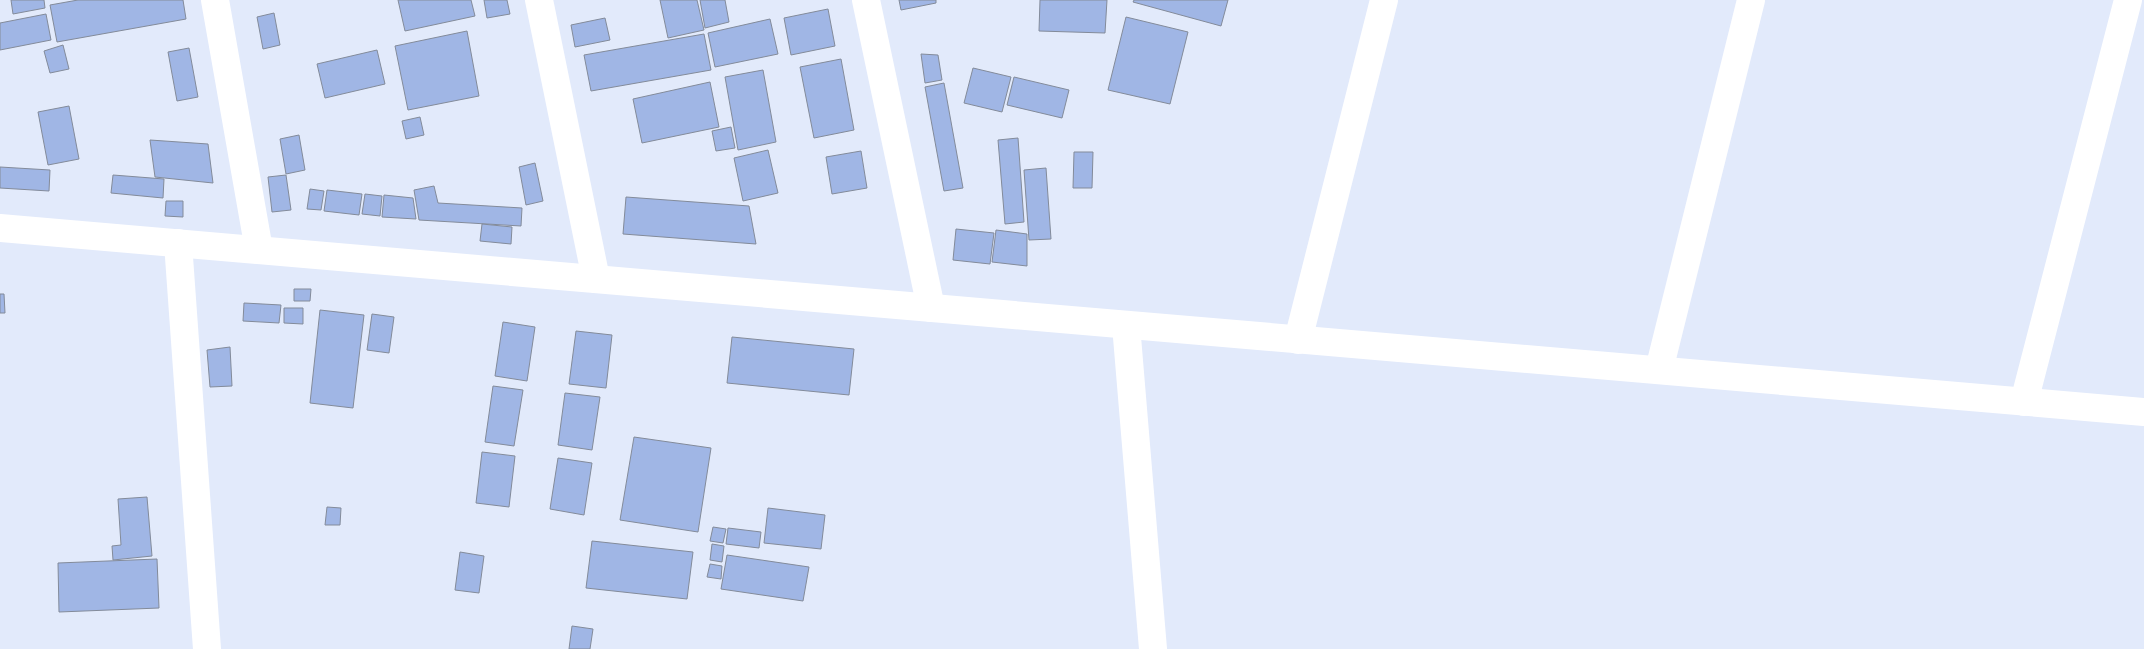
<svg xmlns="http://www.w3.org/2000/svg" width="2144" height="649" viewBox="0 0 2144 649" font-family="Raleway,sans-serif">
  <rect width="100%" height="100%" fill="#e2eafb"/>
  <g fill="#a0b6e5" stroke="#838b9a">
    <path d="M11,0H44L45,8L13,14Z"/>
    <path d="M78,0H183L186,19L57,42L50,5Z"/>
    <path d="M398,0H471L475,16L405,31Z"/>
    <path d="M484,0H507L510,14L487,18Z"/>
    <path d="M660,0H697L704,30L668,38Z"/>
    <path d="M700,0H725L729,22L705,28Z"/>
    <path d="M899,0H936V3L901,10Z"/>
    <path d="M1040,0H1107L1105,33L1039,31Z"/>
    <path d="M1134,0H1228L1221,26L1133,2Z"/>
    <path d="M828,9L835,46L791,55L784,18Z"/>
    <path d="M274,13L280,45L263,49L257,17Z"/>
    <path d="M46,14L51,40L0,50V23Z"/>
    <path d="M1126,17L1188,32L1170,104L1108,90Z"/>
    <path d="M605,18L610,40L575,47L571,25Z"/>
    <path d="M770,19L778,54L715,67L708,33Z"/>
    <path d="M467,31L479,96L408,110L395,46Z"/>
    <path d="M704,34L711,70L591,91L584,55Z"/>
    <path d="M63,45L69,69L50,73L44,51Z"/>
    <path d="M189,48L198,97L177,101L168,52Z"/>
    <path d="M377,50L385,84L325,98L317,64Z"/>
    <path d="M921,54L938,55L942,80L925,83Z"/>
    <path d="M841,59L854,130L814,138L800,67Z"/>
    <path d="M973,68L1011,77L1002,112L964,103Z"/>
    <path d="M763,70L776,142L738,150L725,77Z"/>
    <path d="M1014,77L1069,90L1062,118L1007,105Z"/>
    <path d="M710,82L719,127L642,143L633,99Z"/>
    <path d="M944,83L963,188L944,191L925,87Z"/>
    <path d="M69,106L79,159L48,165L38,112Z"/>
    <path d="M420,117L424,135L406,139L402,121Z"/>
    <path d="M731,127L735,148L716,151L712,131Z"/>
    <path d="M299,135L305,170L286,174L280,139Z"/>
    <path d="M1018,138L1024,222L1005,224L998,140Z"/>
    <path d="M150,140L208,144L213,183L155,177Z"/>
    <path d="M768,150L778,193L743,201L734,158Z"/>
    <path d="M861,151L867,188L832,194L826,157Z"/>
    <path d="M1074,152H1093L1092,188H1073Z"/>
    <path d="M535,163L543,201L526,205L519,167Z"/>
    <path d="M0,167L50,170L49,191L0,188Z"/>
    <path d="M1046,168L1051,239L1029,240L1024,170Z"/>
    <path d="M113,175L164,179L163,198L111,193Z"/>
    <path d="M286,175L291,210L272,212L268,177Z"/>
    <path d="M434,186L438,203L522,208L521,226L419,220L414,190Z"/>
    <path d="M310,189L324,191L321,210L307,209Z"/>
    <path d="M327,190L362,194L359,215L324,211Z"/>
    <path d="M365,194L382,196L380,216L362,214Z"/>
    <path d="M384,195L413,198L416,219L382,217Z"/>
    <path d="M626,197L749,206L756,244L623,234Z"/>
    <path d="M166,201H183V217L165,216Z"/>
    <path d="M482,224L512,227L511,244L480,241Z"/>
    <path d="M956,229L994,233L990,264L953,260Z"/>
    <path d="M996,230L1027,234V266L992,262Z"/>
    <path d="M294,289H311L310,301H294Z"/>
    <path d="M0,294H4L5,313H0Z"/>
    <path d="M244,303L281,305L279,323L243,321Z"/>
    <path d="M284,308H303V324L284,323Z"/>
    <path d="M320,310L364,315L353,408L310,403Z"/>
    <path d="M372,314L394,317L389,353L367,350Z"/>
    <path d="M503,322L535,327L527,381L495,376Z"/>
    <path d="M576,331L612,335L606,388L569,384Z"/>
    <path d="M732,337L854,349L849,395L727,383Z"/>
    <path d="M230,347L232,386L210,387L207,350Z"/>
    <path d="M493,386L523,390L514,446L485,442Z"/>
    <path d="M565,393L600,397L592,450L558,445Z"/>
    <path d="M634,437L711,448L698,532L620,520Z"/>
    <path d="M482,452L515,456L509,507L476,503Z"/>
    <path d="M558,458L592,463L584,515L550,509Z"/>
    <path d="M147,497L152,556L113,560L112,546L121,545L118,499Z"/>
    <path d="M327,507L341,508L340,525H325Z"/>
    <path d="M768,508L825,515L821,549L764,543Z"/>
    <path d="M713,527L726,529L723,543L710,541Z"/>
    <path d="M728,528L761,532L759,548L726,544Z"/>
    <path d="M592,541L693,552L687,599L586,588Z"/>
    <path d="M712,544L724,546L722,562L710,560Z"/>
    <path d="M460,552L484,556L479,593L455,590Z"/>
    <path d="M727,555L809,567L803,601L721,589Z"/>
    <path d="M157,559L159,608L59,612L58,563Z"/>
    <path d="M710,564L722,566L721,579L707,577Z"/>
    <path d="M572,626L593,629L590,649H569Z"/>
  </g>
  <g fill="none" stroke-linecap="round" stroke-linejoin="round">
    <g stroke="#fff" stroke-width="28">
      <path d="M215,0L259,250"/>
      <path d="M539,0L596,279"/>
      <path d="M866,0L931,308"/>
      <path d="M0,228L2144,412"/>
      <path d="M178,243L207,649"/>
      <path d="M1126,325L1153,649"/>
      <path d="M1298,340L1384,0"/>
      <path d="M1659,370L1751,0"/>
      <path d="M2024,402L2128,0"/>
    </g>
  </g>
</svg>
